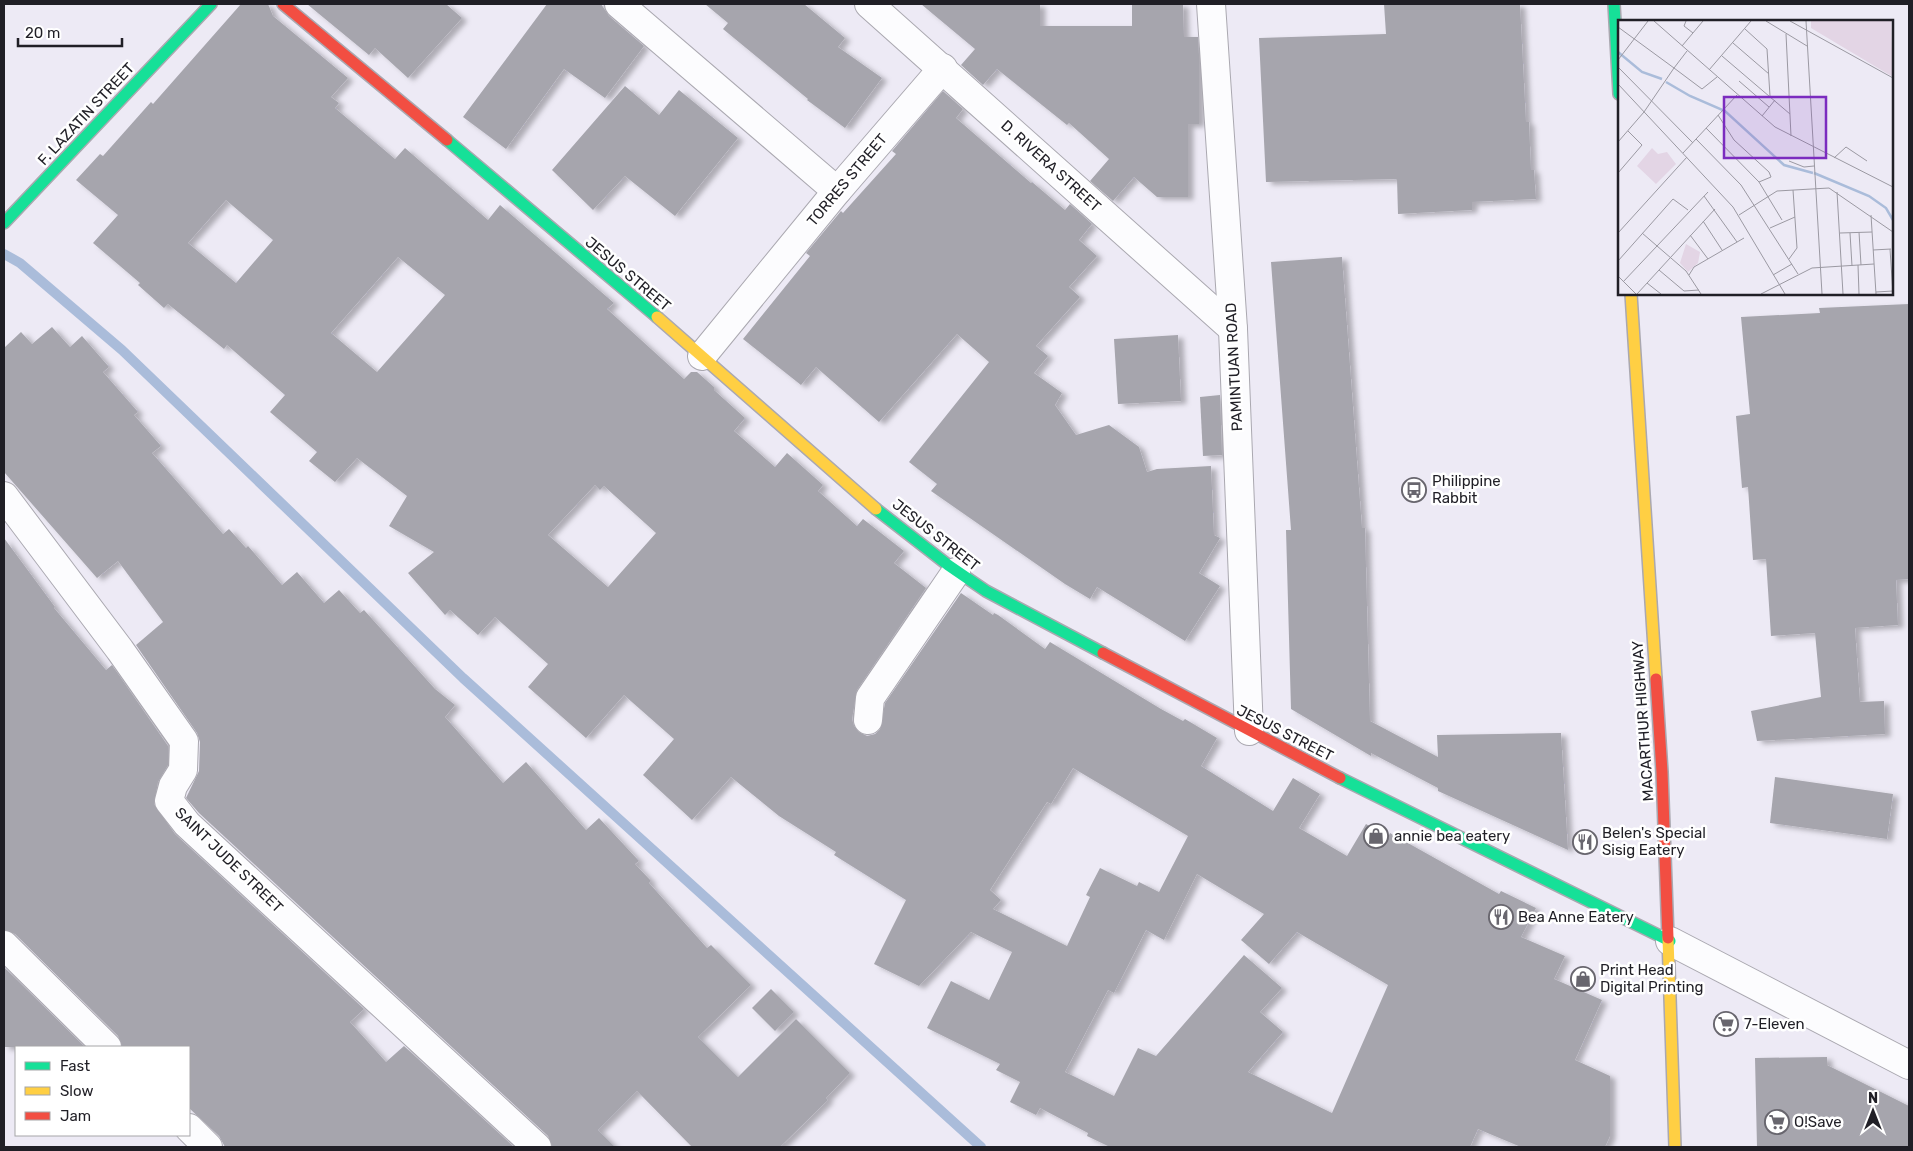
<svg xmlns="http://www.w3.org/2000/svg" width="1913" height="1151" viewBox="0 0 1913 1151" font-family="Rubik,sans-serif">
  <defs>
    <filter id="shadow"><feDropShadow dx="5.5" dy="3" stdDeviation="2.5" flood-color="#0004"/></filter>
  </defs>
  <rect width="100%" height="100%" fill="#edeaf5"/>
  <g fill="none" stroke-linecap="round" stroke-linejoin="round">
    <path stroke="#aabcda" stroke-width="10" d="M4,254L20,263L122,350L463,678L981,1147"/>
  </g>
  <g fill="#a6a5ad" fill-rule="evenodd" filter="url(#shadow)">
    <path d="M241,4H268L273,16L348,78L331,97L339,103L335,108L395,159L405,148L488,220L500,205L614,303L607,309L684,379L691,372H697L714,387V390L745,418L734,431L775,467L787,453L823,485L818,491L857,526L863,519L904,551L894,563L926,588L857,690L852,719L854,726L859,732L867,736L875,734L880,729L885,703L961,593L993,615L994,613L998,615L1045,649L1050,642L1161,709L1183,721L1185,719L1217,738L1201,766L1273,811L1293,778L1320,794L1299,828L1347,856L1366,824L1388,837L1390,833L1499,894L1501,891L1536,908L1521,937L1565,956L1554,979L1602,1000L1575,1060L1610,1076V1136L1605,1147H1521L1478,1129L1470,1147H1110L1087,1136L1088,1133L1040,1108L1036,1115L1010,1102L1020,1082L996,1070L1000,1064L927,1028L951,981L989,1000L1012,952L971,932L919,986L874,964L906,900L834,855L836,852L779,816L731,777L692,820L643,775L674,739L624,695L586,738L528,687L548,664L495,617L478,635L450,610L445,615L408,573L434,552L389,526L407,496L357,458L335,482L309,461L317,452L270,412L285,395L227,345L224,349L168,304L164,308L138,285L140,283L93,243L118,215L76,180L100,154L103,156L151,102L153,104ZM226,200L273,240L236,283L188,243ZM398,257L445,295L377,372L331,333ZM595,485L600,490L604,486L656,533L608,587L548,535ZM1073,768L1188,836L1159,892L1139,882L1137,886L1100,868L1086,895L1090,897L1067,946L993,909L1001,900L990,890L1047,802L1051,804ZM1197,874L1264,914L1241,940L1269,964L1297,932L1388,985L1332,1113L1248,1072L1283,1032L1260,1012L1282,988L1244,955L1156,1056L1138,1048L1114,1096L1065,1072L1108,990L1114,993L1146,930L1164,940Z"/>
    <path d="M307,4H446L462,18L408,78L375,48L369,55Z"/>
    <path d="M547,4H601L609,16L644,46L605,98L564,69L506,149L463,117Z"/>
    <path d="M705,4H804L845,38L838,47L882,78L845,128L807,100L808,99L723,29L728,23Z"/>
    <path d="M921,4H1040V26H1132V4H1183L1184,37H1198L1199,55V124H1188V197H1157L1134,177L1113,201L1090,181L1109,159L1069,123L1067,125L997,69L983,85L961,65L975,49Z"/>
    <path d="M1384,4H1520L1526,122H1529L1531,170H1534L1536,199L1472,202V210L1398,214L1397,179L1266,182L1259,38L1386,34Z"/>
    <path d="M625,86L659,115L679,90L738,138L675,216L625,176L593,210L552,170Z"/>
    <path d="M943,91L963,109L956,118L1031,183L1032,182L1065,210L1070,204L1092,224L1079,240L1097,256L1069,287L1080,297L1036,346L1048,356L1034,373L1062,393L1055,405L1076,435L1109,425L1139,447L1147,472L1157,469L1211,466L1214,535L1220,538L1199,573L1220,586L1185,641L1097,587L1090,599L1065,584L931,491L937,484L909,462L989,362L957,334L879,422L816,367L801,385L743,339L810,256L806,253L841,211L843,213L896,154L892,151Z"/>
    <path d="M1342,257L1362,528H1365L1370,721L1438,757L1437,735L1561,733L1568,850L1438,791V788L1371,753V756L1291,709L1286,530H1291L1271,262Z"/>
    <path d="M1909,304V579L1896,580L1898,625L1855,628L1860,702L1884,701L1885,734L1757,741L1751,711L1821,697L1815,633L1771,636L1766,559L1753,560L1748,487L1742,488L1736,416L1750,414L1741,317L1820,313L1819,308Z"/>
    <path d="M52,327L70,347L82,336L109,367L103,372L138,412L134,415L161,446L152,453L223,534L229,529L246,548L248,546L282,585L297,572L324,603L339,590L360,613L364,610L435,689L455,705L445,717L503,783L526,762L586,830L599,818L639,861L635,864L651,881L649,883L707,948L711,945L751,985L698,1037L738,1077L796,1019L850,1073L826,1098L828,1100L780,1147H692L637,1091L598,1130L615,1147H552L548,1136L199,813L186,798L199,771L200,742L197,733L136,645L163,622L118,561L97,578L4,472V348L21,332L32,344Z"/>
    <path d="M1178,335L1181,401L1118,404L1114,339Z"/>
    <path d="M1220,395L1222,455L1203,456L1200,397Z"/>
    <path d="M4,538L55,607L54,608L106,670L112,665L168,746V765L158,782L154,804L175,834L364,1009L350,1022L386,1062L404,1046L514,1147H225L219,1136L189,1108V1047H122L118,1036L15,934L4,930Z"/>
    <path d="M1775,777L1893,794L1887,839L1770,823Z"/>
    <path d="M4,967L85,1047H4Z"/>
    <path d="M771,989L794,1012L775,1031L752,1008Z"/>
    <path d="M1827,1057V1065L1909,1106V1147H1757L1755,1058Z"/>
  </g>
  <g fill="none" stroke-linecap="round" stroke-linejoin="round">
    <defs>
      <g id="street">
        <path d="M619,4L837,191"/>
        <path d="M869,4L1233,329"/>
        <path d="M1211,4L1233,329L1249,731"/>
        <path d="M702,356L837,191L943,68"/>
        <path d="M4,496L120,650L184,741L183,770L173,786L169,801L187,824L537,1147"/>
        <path d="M868,720L870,698L956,572"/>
        <path d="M1670,941L1909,1065"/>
        <path d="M4,945L107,1047"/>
        <path d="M189,1128L208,1147"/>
      </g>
      <g id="fast">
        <path d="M1614,4L1619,94"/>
        <path d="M447,140L657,317"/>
        <path d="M4,223L211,4"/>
        <path d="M876,509L948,565L986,591L1103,653"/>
        <path d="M1340,778L1670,941"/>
      </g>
      <g id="slow">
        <path d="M1631,294L1656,679"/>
        <path d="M657,317L876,509"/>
        <path d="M1668,938L1675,1147"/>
      </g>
      <g id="jam">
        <path d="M283,4L447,140"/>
        <path d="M1103,653L1340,778"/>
        <path d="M1656,679L1662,772L1668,938"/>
      </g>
    </defs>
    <use href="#street" stroke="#aaa8b0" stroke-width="30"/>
    <use href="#fast" stroke="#aaa8b0" stroke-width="14"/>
    <use href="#slow" stroke="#aaa8b0" stroke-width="14"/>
    <use href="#jam" stroke="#aaa8b0" stroke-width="14"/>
    <use href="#street" stroke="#fcfcfe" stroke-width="28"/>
    <use href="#fast" stroke="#16e098" stroke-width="11"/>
    <use href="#slow" stroke="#ffcf43" stroke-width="11"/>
    <use href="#jam" stroke="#f24e42" stroke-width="11"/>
  </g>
  <defs>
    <symbol id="bus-ring" viewBox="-11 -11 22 22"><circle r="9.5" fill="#fff" stroke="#68666e" stroke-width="1.5"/><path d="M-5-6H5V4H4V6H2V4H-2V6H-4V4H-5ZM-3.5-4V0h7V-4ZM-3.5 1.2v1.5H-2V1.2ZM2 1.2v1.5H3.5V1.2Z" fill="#68666e"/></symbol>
    <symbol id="shop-ring" viewBox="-11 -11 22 22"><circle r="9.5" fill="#fff" stroke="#68666e" stroke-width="1.5"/><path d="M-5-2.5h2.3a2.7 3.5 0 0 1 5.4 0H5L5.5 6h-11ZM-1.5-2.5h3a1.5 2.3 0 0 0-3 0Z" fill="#68666e"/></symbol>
    <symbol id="restaurant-ring" viewBox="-11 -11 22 22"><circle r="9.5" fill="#fff" stroke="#68666e" stroke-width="1.5"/><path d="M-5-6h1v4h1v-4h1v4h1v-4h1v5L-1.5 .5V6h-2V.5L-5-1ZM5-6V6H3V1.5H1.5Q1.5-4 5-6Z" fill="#68666e"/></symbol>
    <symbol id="supermarket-ring" viewBox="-11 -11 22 22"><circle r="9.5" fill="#fff" stroke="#68666e" stroke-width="1.5"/><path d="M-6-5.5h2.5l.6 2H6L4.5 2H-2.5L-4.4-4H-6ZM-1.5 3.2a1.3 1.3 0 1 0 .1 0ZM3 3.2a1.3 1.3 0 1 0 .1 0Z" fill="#68666e"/></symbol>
  </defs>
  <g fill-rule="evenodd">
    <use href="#bus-ring" x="1400" y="476" width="28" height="28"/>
    <use href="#shop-ring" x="1362" y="822" width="28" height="28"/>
    <use href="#restaurant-ring" x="1571" y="828" width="28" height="28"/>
    <use href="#restaurant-ring" x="1487" y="903" width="28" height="28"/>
    <use href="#shop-ring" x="1569" y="965" width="28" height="28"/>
    <use href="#supermarket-ring" x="1712" y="1010" width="28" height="28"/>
    <use href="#supermarket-ring" x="1763" y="1108" width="28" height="28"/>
  </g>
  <g text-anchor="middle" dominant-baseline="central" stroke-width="5" stroke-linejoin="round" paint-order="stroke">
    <g font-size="15" fill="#201f26" stroke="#fff">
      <text transform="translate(86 114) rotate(-47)">F. LAZATIN STREET</text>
      <text transform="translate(1051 166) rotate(42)">D. RIVERA STREET</text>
      <text transform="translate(847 180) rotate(-50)">TORRES STREET</text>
      <text transform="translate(628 274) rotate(40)">JESUS STREET</text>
      <text transform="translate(1234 367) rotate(-93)">PAMINTUAN ROAD</text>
      <text transform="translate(936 535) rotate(38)">JESUS STREET</text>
      <text transform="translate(1643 721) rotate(-94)">MACARTHUR HIGHWAY</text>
      <text transform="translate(1285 733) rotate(27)">JESUS STREET</text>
      <text transform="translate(229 860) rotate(44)">SAINT JUDE STREET</text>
    </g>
    <g font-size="15" fill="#201f26" stroke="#fff" text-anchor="start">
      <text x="1432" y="481">Philippine<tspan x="1432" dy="17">Rabbit</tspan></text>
      <text x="1602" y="833">Belen's Special<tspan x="1602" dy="17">Sisig Eatery</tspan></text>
      <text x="1394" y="836">annie bea eatery</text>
      <text x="1518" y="917">Bea Anne Eatery</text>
      <text x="1600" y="970">Print Head<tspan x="1600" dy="17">Digital Printing</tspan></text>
      <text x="1744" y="1024">7-Eleven</text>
      <text x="1794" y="1122">O!Save</text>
    </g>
  </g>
  <g transform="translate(1618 20)">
    <rect width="275" height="275" fill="#edeaf5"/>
    <path d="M193,1H273L275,57L193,8ZM34,128L40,134L49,132L58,144L38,164L19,146ZM68,224L82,232L80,243L70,252L62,243Z" fill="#e3d5e5"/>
    <path fill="none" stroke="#aabcda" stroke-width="2.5" d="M0,32L24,52L44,59M48,62L72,76L107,91L166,145L195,153M196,153L251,176L268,188L275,200"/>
    <path fill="none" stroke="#9b99a2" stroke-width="1" d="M36,1L157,107L275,167M68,1L66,6L75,13M148,1L189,26M172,1L275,58M188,1L204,274M0,7L56,48L26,92M127,9L149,29L152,76M168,14L173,116M115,23L151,54M64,26L85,1M69,31L56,48L84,69L99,57M104,36L172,94M0,40L30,1M0,47L75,123M91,50L133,1M121,61L151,87M0,64L115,187L167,274M100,95L116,120L151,152L153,157L141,162M144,96L157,80M88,108L141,162L164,200M78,119L123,165L180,254M0,122L26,92M65,133L119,75M216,138L228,127L249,141M171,141L186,147L196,146M0,153L24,125L10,111M219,172L225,274M86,176L119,222M121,195L159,171L211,168L275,212M253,195L258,274M85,201L104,230M152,208L177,197M241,212L243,245M0,213L69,137M24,213L68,251L83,274M222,213L254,212M232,213L234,246M72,215L90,239M272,229L275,274M255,230L273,229M171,239L179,228L175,170M0,241L55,179L70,190M240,245L241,274M41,250L66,271L81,270M71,255L76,247L126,218M155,255L174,244M0,256L18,274M5,262L90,172M29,263L43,274M258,272L275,271M19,274L97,189M143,274L194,248L256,244"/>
    <path fill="#7b2cbf" fill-opacity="0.15" stroke="#7b2cbf" stroke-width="2.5" d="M106,77H208V138H106Z"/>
    <rect width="275" height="275" fill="none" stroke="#201f26" stroke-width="2.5"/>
  </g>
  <rect width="1913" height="1151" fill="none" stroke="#201f26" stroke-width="10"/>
  <rect x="15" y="1046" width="175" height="90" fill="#ffffff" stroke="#a6a5a8"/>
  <rect x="25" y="1062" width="25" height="8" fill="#16e098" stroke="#a6a5a8"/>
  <text x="60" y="1071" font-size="15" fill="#201f26">Fast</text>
  <rect x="25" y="1087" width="25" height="8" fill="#ffcf43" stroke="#a6a5a8"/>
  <text x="60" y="1096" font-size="15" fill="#201f26">Slow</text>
  <rect x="25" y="1112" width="25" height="8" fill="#f24e42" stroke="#a6a5a8"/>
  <text x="60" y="1121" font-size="15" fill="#201f26">Jam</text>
  <g transform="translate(1873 1111)" stroke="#ffffff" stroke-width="4" paint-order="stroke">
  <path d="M0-4L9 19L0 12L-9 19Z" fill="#201f26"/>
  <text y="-8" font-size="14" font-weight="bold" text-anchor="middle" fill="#201f26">N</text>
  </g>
  <path d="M18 38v8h104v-8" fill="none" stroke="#201f26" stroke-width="2.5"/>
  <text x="25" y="38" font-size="15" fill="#201f26" stroke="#ffffff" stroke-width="4" paint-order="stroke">20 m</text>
</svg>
